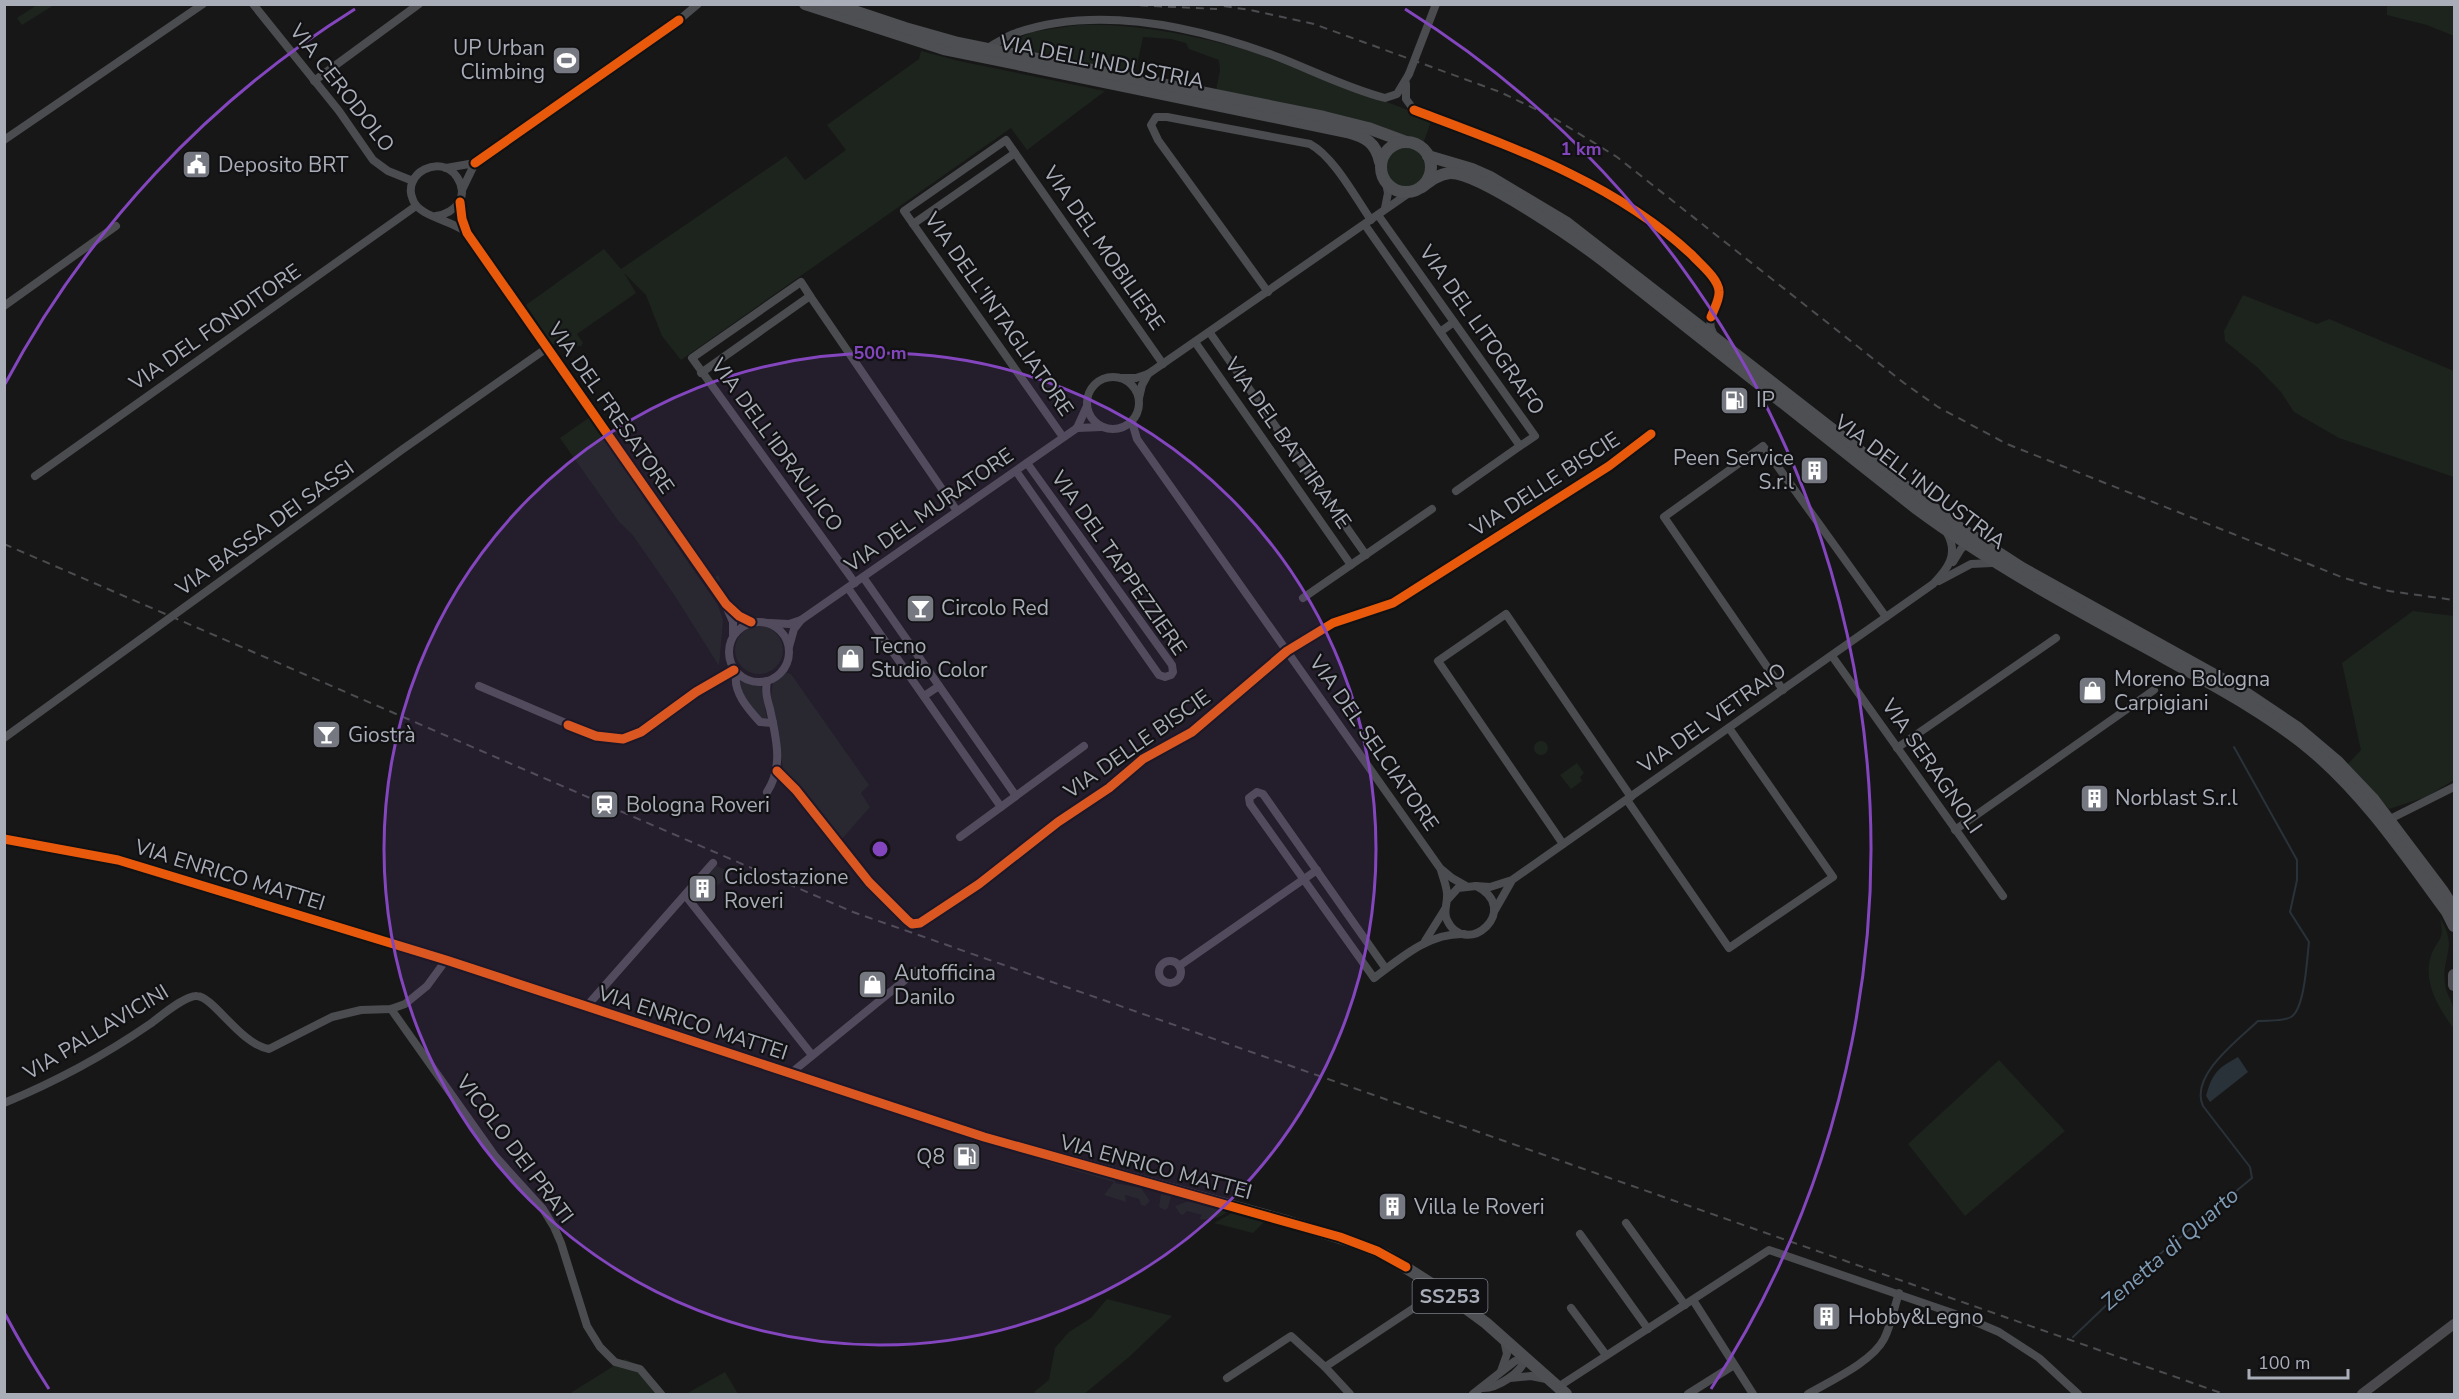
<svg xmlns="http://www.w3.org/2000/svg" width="2459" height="1399" viewBox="0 0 2459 1399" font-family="'Nunito Sans',sans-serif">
  <rect width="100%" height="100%" fill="#171717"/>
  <g fill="#1d241e">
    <path d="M37,5H54L22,25L17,18Z"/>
    <path d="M2387,5H2454V36L2427,25L2387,15Z"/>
    <path d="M1078,25C1136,23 1193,35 1250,51L1432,119L1424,141L1216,90L1220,71L1219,60L1189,49L1186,43L1171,39L1143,37L1135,74L999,47L1032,32Z"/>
    <path d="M921,51L959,61L1105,91L1027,150L1011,128L681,360L662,336L646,295L624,273L636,293L577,334L583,343L581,346L552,344L526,305L604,249L621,269L786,156L805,180L846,150L827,125L919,59Z"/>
    <circle cx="1406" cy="167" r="20"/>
    <path d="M2243,295L2317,324L2329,319L2454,371V477L2339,438L2294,412L2281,392L2258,368L2225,341L2224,331Z"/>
    <path d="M590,417L644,494L642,496L718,605L723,620L719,666L675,596L632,534L619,522L560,438Z"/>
    <path d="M615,427L618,431L615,434L715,577L719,575L720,582L714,579L611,430Z"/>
    <path d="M2413,611L2454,616V780L2426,797L2389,809L2348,764L2361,750L2342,663Z"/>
    <circle cx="759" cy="650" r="24"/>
    <path d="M785,672L791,674L869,785L861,793L870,807L841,840L786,775L783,768L771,696L773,682Z"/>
    <path d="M740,680L761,685L767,719L761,720L740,689Z"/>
    <circle cx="1541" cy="748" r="7"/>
    <path d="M1577,763L1584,773L1580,777L1582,781L1571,789L1560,775Z"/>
    <path d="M716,866L733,873L704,896L702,895L708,888L703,884L697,891L696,889Z"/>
    <path d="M2440,918C2459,949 2441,955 2445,984C2446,994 2453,1002 2454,1011C2456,1016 2455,1024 2454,1029C2440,1010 2422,982 2431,956C2438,937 2445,942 2440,918Z"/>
    <path d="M1999,1060L2065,1131L1965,1216L1908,1144Z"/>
    <path d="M1037,1157L1105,1176L1115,1180V1183L1141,1188L1150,1201L1145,1206L1141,1205L1139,1199L1125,1195L1126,1202L1104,1195L1114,1182L1036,1159Z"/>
    <path d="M1161,1194L1171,1196L1168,1208L1165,1210L1159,1207Z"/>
    <path d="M1189,1201L1227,1212C1219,1218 1209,1221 1199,1219L1202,1215L1187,1211L1183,1215L1180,1214L1175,1206Z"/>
    <path d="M1232,1213L1264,1222L1253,1233L1214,1223Z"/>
    <path d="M1107,1299L1172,1316L1129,1357L1084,1394H1036L1034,1392L1049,1380L1055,1348L1069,1332L1091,1318Z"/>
    <path d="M625,1359C643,1367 654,1378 666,1394H569Z"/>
    <path d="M725,1372L738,1394H686Z"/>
  </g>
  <path fill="#2a3239" d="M2238,1057L2248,1072L2210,1102L2206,1096C2212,1073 2218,1068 2238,1057Z"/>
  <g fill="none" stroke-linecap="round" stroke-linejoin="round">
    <path stroke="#2a3239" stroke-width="2" d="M2073,1337L2160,1254L2252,1178L2250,1167L2203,1106C2189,1076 2239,1039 2258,1021C2268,1020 2282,1022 2291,1017C2305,1009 2307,958 2309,942L2290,912L2297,880V860L2234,747"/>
    <g stroke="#4b4c50" stroke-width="8">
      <path d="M253,4L339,111L373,160L388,171L413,181"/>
      <path d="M987,48C997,43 1006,36 1016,33C1097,5 1192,26 1270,54C1308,68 1346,88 1385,98L1397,94L1409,74"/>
      <path d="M314,81L419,4"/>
      <path d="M1406,84V99L1414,110C1510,146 1612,180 1688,252C1698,261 1712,273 1718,286C1725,302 1703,316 1713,333"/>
      <path d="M4,140L203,4"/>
      <path d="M1015,153L1006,140L904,211L1063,437"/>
      <path d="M475,163L679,20L698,4"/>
      <path d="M446,168L475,163L462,190"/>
      <path d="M460,202L462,219L467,233L726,604L739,616L751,622"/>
      <path d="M1385,208L1388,193L1386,183"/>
      <path d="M436,216C455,213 470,197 457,177C441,153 401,173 413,200C419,217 452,220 466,232"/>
      <path d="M913,224L1015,153L1163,364"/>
      <path d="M1365,225L1520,446L1535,436L1378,215"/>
      <path d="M1268,292L1158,140L1151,125L1156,117H1167L1310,144C1334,157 1355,197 1371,220"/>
      <path d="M810,296L801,282L692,358L855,583"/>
      <path d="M4,306L116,226"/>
      <path d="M1440,332L1454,322"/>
      <path d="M1210,333L1366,555"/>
      <path d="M1195,342L1351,565"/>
      <path d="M701,373L810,296L957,511"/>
      <circle cx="1113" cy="403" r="26"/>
      <path d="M1122,378H1136L1148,374L1409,193"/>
      <path d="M1139,398L1142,385L1148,374"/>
      <path d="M1132,422L1137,439L1440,868L1452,878L1466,886"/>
      <path d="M1077,428L1102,427"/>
      <path d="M1016,471L1159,675L1165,677L1171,675L1173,672L1172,665L1027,463"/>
      <path d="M35,476L416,206"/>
      <path d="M1456,491L1520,446"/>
      <path d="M1953,562L1961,549L1970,541"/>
      <path d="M863,577L1016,796"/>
      <path d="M1939,581L1971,564L1992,563"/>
      <path d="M848,588L1001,807"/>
      <path d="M1303,598L1432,509"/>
      <path d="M726,606L733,622V635"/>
      <circle cx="759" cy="652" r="30"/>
      <path d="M770,623L789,624L801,620"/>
      <path d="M789,647L794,629L801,620L1077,428L1087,406"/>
      <path d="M1832,656L2003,896"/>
      <path d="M737,673C731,690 749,710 760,722L773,723"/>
      <path d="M767,681C765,691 767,699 770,709C776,738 784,766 767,792"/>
      <path d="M479,686L596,736L623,739L641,732L696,692L734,670"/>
      <path d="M1783,690L1664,517L1763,446L1886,617"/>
      <path d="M924,696L939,686"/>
      <path d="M4,738L403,449L547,348"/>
      <path d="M1897,748L2056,638"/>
      <path d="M777,771L796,790L869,882L907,920L912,924L920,923L979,884L1058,822L1109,788L1143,759L1192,732L1287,651L1333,623L1393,603L1609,466L1651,434"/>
      <path d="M1627,800L1729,948L1833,877L1729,728"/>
      <path d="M2390,819L2454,787"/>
      <path d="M1955,830L2154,690"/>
      <path d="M960,837L1084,746"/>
      <path d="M1563,844L1438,661L1506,614L1631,797"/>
      <path d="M1441,870C1443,878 1448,889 1447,897C1447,906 1443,912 1447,920C1466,960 1523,909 1476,886L1458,888L1448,899"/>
      <path d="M1476,886L1490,887L1512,880L1933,584C1948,569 1959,554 1947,533"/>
      <path d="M685,895L812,1055"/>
      <path d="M1495,910L1511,882"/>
      <path d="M1425,941L1445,909"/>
      <circle cx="1170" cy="972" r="11"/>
      <path d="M1179,966L1317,870"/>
      <path d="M1386,969L1263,794L1257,792L1249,798L1250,804L1374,978C1401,958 1428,933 1464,934"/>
      <path d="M586,1007L713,863"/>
      <path d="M391,1009L495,1156L543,1209L554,1227L561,1243L587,1326L600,1347L615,1362L640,1369L661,1394"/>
      <path d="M791,1073L916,971"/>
      <path d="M4,1103C55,1082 105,1055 150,1024C160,1017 185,995 197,996C214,997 240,1044 269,1049L332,1017L361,1010L391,1009L405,1004L427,986L446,960"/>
      <path d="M1626,1223L1685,1305"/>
      <path d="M1580,1234L1648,1329"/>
      <path d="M1693,1300L1753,1394"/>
      <path d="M1571,1308L1606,1355"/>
      <path d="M1325,1367L1441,1290"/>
      <path d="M1501,1371L1507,1354L1504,1340"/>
      <path d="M1227,1378L1291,1336L1325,1367L1350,1394"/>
      <path d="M1510,1378L1531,1376L1546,1379"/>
      <path d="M1558,1387L1769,1250L1964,1317L1999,1332L2039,1358L2078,1394"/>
      <path d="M1483,1388C1498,1388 1521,1373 1526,1358"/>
      <path d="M1473,1394L1515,1361L1526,1358"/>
      <path d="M1688,1394L1734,1365"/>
      <path d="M1808,1394C1830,1381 1872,1362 1884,1339C1891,1325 1894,1308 1899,1293"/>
    </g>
    <path stroke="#4a4a4e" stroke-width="10" d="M2362,1394L2454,1324"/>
    <g stroke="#4d4f52" stroke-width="12">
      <path d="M805,4L944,49L1347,132C1366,137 1376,143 1380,162"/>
      <path d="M833,4L905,28L958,43L1324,117L1368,128L1406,142"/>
      <circle cx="1406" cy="167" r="25"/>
      <path d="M1428,156L1472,169L1490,177L1567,223L1954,524L2022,568L2240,689L2298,728L2337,761L2374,800L2442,890L2454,909"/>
      <path d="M1422,187C1430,181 1439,174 1450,173C1479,172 1579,242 1605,262L1917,509C1994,566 2079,611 2163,657C2213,685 2265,712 2310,749C2365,795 2405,855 2447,912L2454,926"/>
      <path d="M4,839L118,860L446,960L984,1137L1283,1220L1353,1242L1386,1255L1441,1290L1486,1323L1566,1394"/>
      <path d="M2454,975V985"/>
    </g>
    <g stroke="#4b4c4f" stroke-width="2" stroke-dasharray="8 6" stroke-linecap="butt">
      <path d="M1112,4L1217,9"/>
      <path d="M1210,4L1250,10L1314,24L1500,92L1552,117L1617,157L1904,383L1938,407L2007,444L2344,578L2389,591L2454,600"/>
      <path d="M4,544L853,912L2224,1394"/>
    </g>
    <path stroke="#4b4c50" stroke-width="8" d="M1409,74L1436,4"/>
    <defs>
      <g id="cycleway">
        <path d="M1414,110C1512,147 1614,182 1692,255C1700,264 1718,278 1719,291C1720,299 1714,309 1711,317"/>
        <path d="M475,163L679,20"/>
        <path d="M460,202L462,219L467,233L726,604L739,616L751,622"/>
        <path d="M568,725L596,736L623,739L641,732L696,692L734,670"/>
        <path d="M777,771L796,790L869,882L907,920L912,924L920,923L979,884L1058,822L1109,788L1143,759L1192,732L1287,651L1333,623L1393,603L1609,466L1651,434"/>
        <path d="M4,839L118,860L446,960L984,1137L1340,1237L1377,1251L1406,1267"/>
      </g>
    </defs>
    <use href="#cycleway" stroke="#111113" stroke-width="13"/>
    <use href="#cycleway" stroke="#e8590c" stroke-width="9"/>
  </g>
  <circle cx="880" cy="849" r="496" fill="#8446be" fill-opacity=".12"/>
  <g fill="none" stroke="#8446be" stroke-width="3">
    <circle cx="880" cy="849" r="496"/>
    <path d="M49 1389A991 991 0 0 1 5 1314M5 384A991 991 0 0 1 355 9M1405 9A991 991 0 0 1 1711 1389"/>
  </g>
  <defs>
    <symbol id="stadium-square" viewBox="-11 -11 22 22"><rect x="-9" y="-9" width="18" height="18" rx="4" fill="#757880" stroke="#111113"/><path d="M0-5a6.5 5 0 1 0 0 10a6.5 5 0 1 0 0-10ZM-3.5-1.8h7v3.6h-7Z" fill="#fff"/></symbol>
    <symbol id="civic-square" viewBox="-11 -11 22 22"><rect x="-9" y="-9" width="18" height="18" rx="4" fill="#757880" stroke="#111113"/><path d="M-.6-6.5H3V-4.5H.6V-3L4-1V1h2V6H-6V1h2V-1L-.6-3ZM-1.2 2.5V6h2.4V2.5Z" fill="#fff"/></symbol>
    <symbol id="fuel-square" viewBox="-11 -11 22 22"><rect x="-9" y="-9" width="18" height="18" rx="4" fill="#757880" stroke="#111113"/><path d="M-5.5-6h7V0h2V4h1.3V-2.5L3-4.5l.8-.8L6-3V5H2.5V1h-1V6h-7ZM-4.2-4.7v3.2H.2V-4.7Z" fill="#fff"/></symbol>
    <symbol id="building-square" viewBox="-11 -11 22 22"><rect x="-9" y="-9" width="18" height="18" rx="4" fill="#757880" stroke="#111113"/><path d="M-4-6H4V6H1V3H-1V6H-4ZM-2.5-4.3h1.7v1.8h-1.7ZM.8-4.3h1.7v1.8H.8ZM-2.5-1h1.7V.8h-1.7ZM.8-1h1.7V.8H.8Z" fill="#fff"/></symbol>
    <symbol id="bar-square" viewBox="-11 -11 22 22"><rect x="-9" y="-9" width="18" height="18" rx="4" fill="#757880" stroke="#111113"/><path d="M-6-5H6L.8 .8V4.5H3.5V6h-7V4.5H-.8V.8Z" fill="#fff"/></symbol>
    <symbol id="shop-square" viewBox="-11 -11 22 22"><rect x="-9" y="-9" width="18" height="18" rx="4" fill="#757880" stroke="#111113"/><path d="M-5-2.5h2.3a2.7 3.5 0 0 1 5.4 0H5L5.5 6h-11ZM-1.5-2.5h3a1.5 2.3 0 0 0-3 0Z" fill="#fff"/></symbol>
    <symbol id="station-square" viewBox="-11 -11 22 22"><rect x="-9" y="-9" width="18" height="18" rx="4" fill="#757880" stroke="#111113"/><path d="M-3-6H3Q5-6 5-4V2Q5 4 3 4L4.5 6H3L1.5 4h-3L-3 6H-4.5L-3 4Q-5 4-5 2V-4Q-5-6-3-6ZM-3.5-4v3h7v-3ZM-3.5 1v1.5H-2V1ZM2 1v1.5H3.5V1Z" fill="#fff"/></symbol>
  </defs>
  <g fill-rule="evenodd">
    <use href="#stadium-square" x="550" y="44" width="33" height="33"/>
    <use href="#civic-square" x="180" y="148" width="33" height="33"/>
    <use href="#fuel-square" x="1718" y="384" width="33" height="33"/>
    <use href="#building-square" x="1798" y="454" width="33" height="33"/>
    <use href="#bar-square" x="904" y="592" width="33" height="33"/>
    <use href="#shop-square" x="834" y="642" width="33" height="33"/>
    <use href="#shop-square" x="2076" y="674" width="33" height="33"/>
    <use href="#bar-square" x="310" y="718" width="33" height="33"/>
    <use href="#building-square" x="2078" y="782" width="33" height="33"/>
    <use href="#station-square" x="588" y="788" width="33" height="33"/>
    <use href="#building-square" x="686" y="872" width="33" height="33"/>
    <use href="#shop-square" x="856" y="968" width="33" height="33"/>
    <use href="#fuel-square" x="950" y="1140" width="33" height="33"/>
    <use href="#building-square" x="1376" y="1190" width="33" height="33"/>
    <use href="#building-square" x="1810" y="1300" width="33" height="33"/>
  </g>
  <g text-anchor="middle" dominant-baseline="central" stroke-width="4.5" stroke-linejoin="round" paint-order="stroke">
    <rect fill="#111113" stroke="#7b7e86" stroke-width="1.5" x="1412.5" y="1279" width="75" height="34" rx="4.5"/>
    <g font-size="20" font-weight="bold" fill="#a8adb8">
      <text x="1450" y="1296">SS253</text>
    </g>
    <g font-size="21" fill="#a8adb8" stroke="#111113" text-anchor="start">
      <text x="545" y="48" text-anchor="end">UP Urban<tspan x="545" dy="24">Climbing</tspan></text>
      <text x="218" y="165">Deposito BRT</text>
      <text x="1756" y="400">IP</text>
      <text x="1794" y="458" text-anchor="end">Peen Service<tspan x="1794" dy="24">S.r.l</tspan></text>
      <text x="941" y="608">Circolo Red</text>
      <text x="871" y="646">Tecno<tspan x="871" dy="24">Studio Color</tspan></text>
      <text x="2114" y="679">Moreno Bologna<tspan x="2114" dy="24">Carpigiani</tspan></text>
      <text x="348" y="735">Giostrà</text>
      <text x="2115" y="798">Norblast S.r.l</text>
      <text x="626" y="805">Bologna Roveri</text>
      <text x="724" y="877">Ciclostazione<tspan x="724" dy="24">Roveri</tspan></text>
      <text x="894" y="973">Autofficina<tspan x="894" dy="24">Danilo</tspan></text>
      <text x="945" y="1157" text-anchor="end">Q8</text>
      <text x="1414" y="1207">Villa le Roveri</text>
      <text x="1848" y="1317">Hobby&amp;Legno</text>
    </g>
    <g font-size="21" fill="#a8adb8" stroke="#111113">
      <text transform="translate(1102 62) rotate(11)">VIA DELL'INDUSTRIA</text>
      <text transform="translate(342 88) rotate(52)">VIA CERODOLO</text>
      <text transform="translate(1104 248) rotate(55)">VIA DEL MOBILIERE</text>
      <text transform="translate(999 314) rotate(55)">VIA DELL'INTAGLIATORE</text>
      <text transform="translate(215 327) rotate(-35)">VIA DEL FONDITORE</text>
      <text transform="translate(1482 330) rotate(55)">VIA DEL LITOGRAFO</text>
      <text transform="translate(611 408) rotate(55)">VIA DEL FRESATORE</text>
      <text transform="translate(1288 443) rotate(55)">VIA DEL BATTIRAME</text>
      <text transform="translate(777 445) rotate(54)">VIA DELL'IDRAULICO</text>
      <text transform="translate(1920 482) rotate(37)">VIA DELL'INDUSTRIA</text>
      <text transform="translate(1545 484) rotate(-33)">VIA DELLE BISCIE</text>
      <text transform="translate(929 510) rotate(-35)">VIA DEL MURATORE</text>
      <text transform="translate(265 528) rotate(-36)">VIA BASSA DEI SASSI</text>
      <text transform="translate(1119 563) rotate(55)">VIA DEL TAPPEZZIERE</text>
      <text transform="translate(1712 718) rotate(-35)">VIA DEL VETRAIO</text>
      <text transform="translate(1374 743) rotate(55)">VIA DEL SELCIATORE</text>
      <text transform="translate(1137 744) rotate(-35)">VIA DELLE BISCIE</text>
      <text transform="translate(1932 766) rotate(55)">VIA SERAGNOLI</text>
      <text transform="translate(230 875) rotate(17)">VIA ENRICO MATTEI</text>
      <text transform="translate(693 1023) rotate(18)">VIA ENRICO MATTEI</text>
      <text transform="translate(96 1032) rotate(-31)">VIA PALLAVICINI</text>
      <text transform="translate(515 1149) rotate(53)">VICOLO DEI PRATI</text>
      <text transform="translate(1156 1167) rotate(15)">VIA ENRICO MATTEI</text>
    </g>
    <g font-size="22" font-style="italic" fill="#7f9bb3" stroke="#111113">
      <text transform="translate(2170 1249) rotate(-41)">Zenetta di Quarto</text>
    </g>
  </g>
  <circle cx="880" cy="849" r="9" fill="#8446be" stroke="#111113" stroke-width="3"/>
  <g font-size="18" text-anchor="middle" font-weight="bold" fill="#8446be" stroke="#111113" stroke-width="4.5" stroke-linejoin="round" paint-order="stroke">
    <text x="1581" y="155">1 km</text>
    <text x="880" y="359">500 m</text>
  </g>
  <rect width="2459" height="1399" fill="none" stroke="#a8adb8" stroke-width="12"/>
  <path d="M2249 1369v9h99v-9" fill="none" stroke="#a8adb8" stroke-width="3"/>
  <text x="2258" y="1369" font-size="18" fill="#a8adb8" stroke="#111113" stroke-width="4.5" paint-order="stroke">100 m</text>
</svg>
